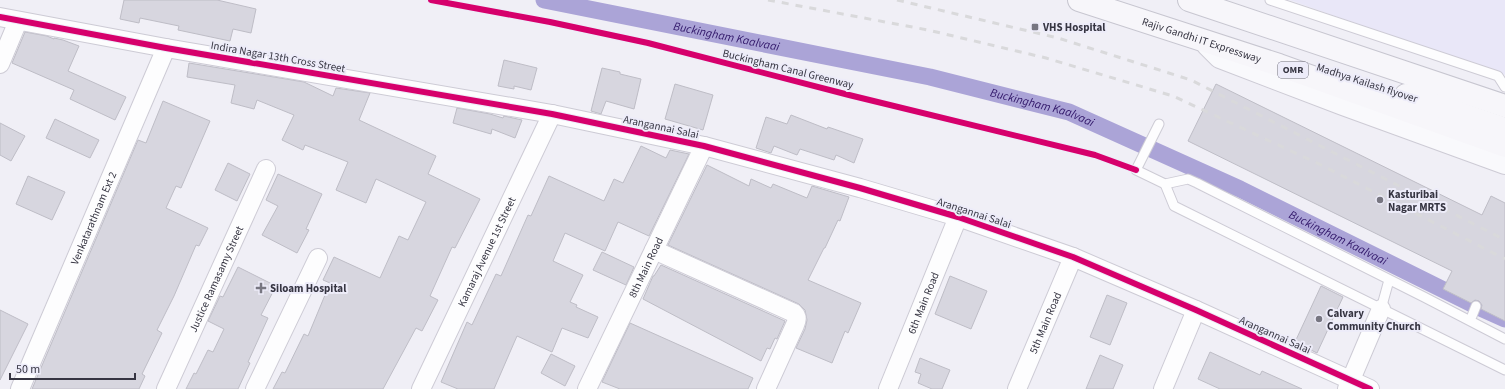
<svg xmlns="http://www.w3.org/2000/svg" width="1505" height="389" viewBox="0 0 1505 389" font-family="'Source Sans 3',sans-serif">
  <rect width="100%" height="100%" fill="#f0eff6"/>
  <path fill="#e9e7f8" d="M1290,0H1505V75L1343,19Z"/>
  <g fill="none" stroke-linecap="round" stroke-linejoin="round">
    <path stroke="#aba4d7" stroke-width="17" id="s1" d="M544,0L930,77L1069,112L1240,189L1476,306L1505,319"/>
  </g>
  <g fill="#d7d6df" stroke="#bebdc6">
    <path d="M124,0H217L256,9L251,33L233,29L230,41L178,30L179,26L140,18L139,23L120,19Z"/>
    <path d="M25,32L47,36L54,39V38L63,40L79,46L68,71L126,97L115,120L70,99L74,90L12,63Z"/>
    <path d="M504,60L537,68L531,90L514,86V89L498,86Z"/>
    <path d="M189,63L304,82L333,96L336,88L370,93L359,120L436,156L428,174L480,199L455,248L452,247L430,296L438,300L422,331L416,328L383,389H273L282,372L285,373L304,334L308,336L330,283L323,280L334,257L380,278L399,236L408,240L426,202L376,179L366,203L336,190L348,162L305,145L303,150L282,140L294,115L257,100L254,109L231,103L235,85L187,77Z"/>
    <path d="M602,68L620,72V74L641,79L634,109L606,101L601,114L591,111Z"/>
    <path d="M675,84L713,95L703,130L665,119Z"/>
    <path d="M1216,84L1482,215L1491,196L1505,203V321L1481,309L1482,305L1479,301L1475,300L1471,303L1443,289L1452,271L1188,141Z"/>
    <path d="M163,101L210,121L181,188L176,186L166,208L208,228L199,246L196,245L174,296L157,330L162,333L142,374L145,376L139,389H32L138,140L146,143Z"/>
    <path d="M457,108L490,114L503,118L504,116L522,120L515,138L492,129L491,134L453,123Z"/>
    <path d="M791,115L827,129L828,127L863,139L854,163L836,155L834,160L800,149L797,155L774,146L771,153L756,148L766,117L787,124Z"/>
    <path d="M55,119L99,140L90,158L46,138Z"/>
    <path d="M0,123L25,136L11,161L0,155Z"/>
    <path d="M641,146L666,158L670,150L689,154L649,236L618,222L605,251L565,233L553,261L583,275L570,302L577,305L576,307L598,317L588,338L562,328L552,352L517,336L494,389H458L441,382L467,322L472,325L496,274L501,276L528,215L531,216L549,176L604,201L614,179L623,183Z"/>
    <path d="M228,163L250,174L237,201L215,190Z"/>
    <path d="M707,165L749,186L751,179L771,188L773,184L807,198L812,186L849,197L840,221L838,220L825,248H824L808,280L861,303L848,333L845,331L832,363L796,348L805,329L807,320L805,310L799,304L668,245Z"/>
    <path d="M278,174L322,194L306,229L309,230L297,253L262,235L278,206L266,200Z"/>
    <path d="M28,176L65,192L52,220L16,204Z"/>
    <path d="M602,252L634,267L626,285L593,270Z"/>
    <path d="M661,265L785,321L777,339L775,338L770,349L767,348L761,361L643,299L653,276H654Z"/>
    <path d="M238,267L276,286L261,315L268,318L248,362L250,363L238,389H186L194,373L196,374L208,350L213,352L224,329L208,321L220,296L223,297Z"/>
    <path d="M950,276L987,291L971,329L935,314Z"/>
    <path d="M1321,286L1343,297L1317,353L1295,342Z"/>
    <path d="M1107,295L1127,303L1110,345L1090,337Z"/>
    <path d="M0,310L28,324L0,380Z"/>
    <path d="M630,323L753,378L748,389H620L602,382Z"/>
    <path d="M1210,352L1260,375L1262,371L1302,389H1220L1198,379Z"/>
    <path d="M551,354L575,366L565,386L541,373Z"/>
    <path d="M1100,355L1123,365L1113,389H1086Z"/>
    <path d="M920,358L950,370L942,389H932L918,383L921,374L915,372Z"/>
  </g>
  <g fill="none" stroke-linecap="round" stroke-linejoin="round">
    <defs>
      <g id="lane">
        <path d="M1270,0L1498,76L1505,87"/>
        <path d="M1159,124L1136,170L1165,184L1188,179L1197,183L1424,297L1505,339"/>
        <path d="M1165,184L1174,206L1505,370"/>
        <path d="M1381,309L1389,280"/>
        <path d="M1472,316L1476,306"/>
      </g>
      <g id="street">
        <path d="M0,17L166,48L552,114L704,146L860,188L958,217L1073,257L1196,310L1370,389"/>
        <path d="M0,64L18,21"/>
        <path d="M654,250L794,313C798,317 797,320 795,325L766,389"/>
        <path id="s2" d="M20,389L166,48"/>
        <path id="s3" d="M166,389L266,169"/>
        <path d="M255,389L318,258"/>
        <path id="s4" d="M421,389L552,114"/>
        <path id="s5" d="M587,389L704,146"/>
        <path id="s6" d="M888,389L958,217"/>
        <path id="s7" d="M1017,389L1073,257"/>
        <path d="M1163,389L1196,310"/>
        <path d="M1347,389L1381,309"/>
      </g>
      <path id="secondary" d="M1208,45L1220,57L1343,104L1505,163"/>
      <g id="primary">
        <path id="s8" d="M1079,0L1279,65L1505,146"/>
        <path d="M1189,0L1505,106"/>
        <path d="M1406,95L1505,129"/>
      </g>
    </defs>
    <use href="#lane" stroke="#cdcbd5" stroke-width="11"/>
    <use href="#street" stroke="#cdcbd5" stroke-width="20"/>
    <use href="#secondary" stroke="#cdcbd5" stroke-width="24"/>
    <use href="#primary" stroke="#c7c6d0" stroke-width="24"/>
    <use href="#lane" stroke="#fdfdfe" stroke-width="9"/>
    <use href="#street" stroke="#fdfdfe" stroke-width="18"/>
    <use href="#secondary" stroke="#f9f9fc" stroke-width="22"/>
    <use href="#primary" stroke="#f7f6fa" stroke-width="22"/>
    <g stroke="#d9d9db" stroke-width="3" stroke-dasharray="7 7" stroke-linecap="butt">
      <path d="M768,0L928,30L1046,58L1173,96L1319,164L1505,259"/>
      <path d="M897,0L1058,38L1191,80L1505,240"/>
    </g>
    <defs>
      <g id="cycleway">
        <path d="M431,0L550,22L648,43L849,95L1095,155L1136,170"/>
        <path d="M0,17L166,48L552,114L704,146L860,188L958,217L1073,257L1196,310L1370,389"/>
      </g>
    </defs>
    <use href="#cycleway" stroke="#edecf9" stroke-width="8"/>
    <use href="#cycleway" stroke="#d6006c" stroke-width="6"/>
  </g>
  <g fill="#777681" stroke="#edecf9" stroke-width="1.5">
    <rect x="1031" y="23" width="8" height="8" rx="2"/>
    <circle cx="1380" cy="200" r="4"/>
    <path d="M259 282h4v4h4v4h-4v4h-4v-4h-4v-4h4z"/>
    <circle cx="1319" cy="319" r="4"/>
  </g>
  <g text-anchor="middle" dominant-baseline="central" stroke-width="4" stroke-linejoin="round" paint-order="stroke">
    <rect fill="#edecf9" stroke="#6d6c79" stroke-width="1" x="1278" y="62" width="30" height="16" rx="3"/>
    <g font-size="10" font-weight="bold" fill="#363542">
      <text x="1293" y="70">OMR</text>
    </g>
    <g font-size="11" font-weight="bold" fill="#363542" stroke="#edecf9" text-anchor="start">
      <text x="1043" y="27">VHS Hospital</text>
      <text x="1388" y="194">Kasturibai<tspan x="1388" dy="13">Nagar MRTS</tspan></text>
      <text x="270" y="288">Siloam Hospital</text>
      <text x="1327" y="313">Calvary<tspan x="1327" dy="13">Community Church</tspan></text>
    </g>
    <g font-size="11" fill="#363542" stroke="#edecf9">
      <text stroke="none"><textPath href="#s8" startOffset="129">Rajiv Gandhi IT Expressway</textPath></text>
      <text transform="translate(278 57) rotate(10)">Indira Nagar 13th Cross Street</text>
      <text transform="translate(788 69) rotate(14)">Buckingham Canal Greenway</text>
      <text transform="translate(1367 83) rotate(18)">Madhya Kailash flyover</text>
      <text transform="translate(661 127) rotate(12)">Arangannai Salai</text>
      <text transform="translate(974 213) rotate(18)">Arangannai Salai</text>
      <text stroke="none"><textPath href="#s2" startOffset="186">Venkatarathnam Ext 2</textPath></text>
      <text stroke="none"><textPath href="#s4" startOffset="152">Kamaraj Avenue 1st Street</textPath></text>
      <text stroke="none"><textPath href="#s5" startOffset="135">8th Main Road</textPath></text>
      <text stroke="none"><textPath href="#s3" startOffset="121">Justice Ramasamy Street</textPath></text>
      <text stroke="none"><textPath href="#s6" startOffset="93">6th Main Road</textPath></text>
      <text stroke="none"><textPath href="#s7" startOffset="72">5th Main Road</textPath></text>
      <text transform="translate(1275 335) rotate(24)">Arangannai Salai</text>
    </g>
    <g font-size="12" font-style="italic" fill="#32186a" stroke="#edecf9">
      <text stroke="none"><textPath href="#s1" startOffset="186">Buckingham Kaalvaai</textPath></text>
      <text stroke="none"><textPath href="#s1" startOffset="510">Buckingham Kaalvaai</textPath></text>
      <text stroke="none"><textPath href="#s1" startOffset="834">Buckingham Kaalvaai</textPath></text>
    </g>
  </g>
  <path d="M10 373v6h125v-6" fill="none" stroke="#363542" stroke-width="2"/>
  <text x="16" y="373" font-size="12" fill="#363542" stroke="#edecf9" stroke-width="3" paint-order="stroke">50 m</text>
</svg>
